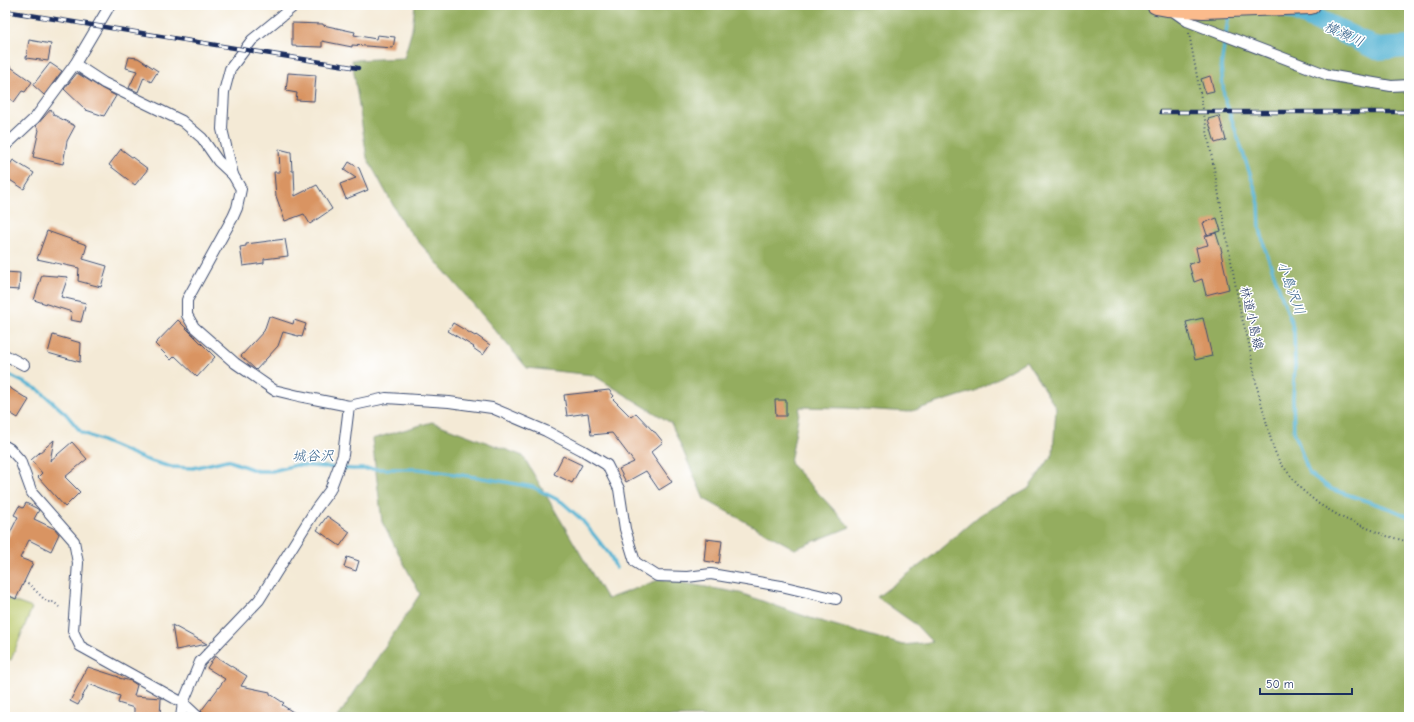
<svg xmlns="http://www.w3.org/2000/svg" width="1414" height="722" viewBox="0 0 1414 722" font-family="'Comic Neue','Klee One',sans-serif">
  <rect width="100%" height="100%" fill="#fff"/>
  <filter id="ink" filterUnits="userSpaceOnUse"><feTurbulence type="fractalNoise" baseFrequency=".025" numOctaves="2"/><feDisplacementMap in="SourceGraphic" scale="8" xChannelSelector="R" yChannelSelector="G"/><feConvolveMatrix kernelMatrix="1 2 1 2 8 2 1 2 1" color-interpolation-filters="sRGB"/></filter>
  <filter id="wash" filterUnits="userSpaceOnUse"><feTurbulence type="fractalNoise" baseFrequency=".012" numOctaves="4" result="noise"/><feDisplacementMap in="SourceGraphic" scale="16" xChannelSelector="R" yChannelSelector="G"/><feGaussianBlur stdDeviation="0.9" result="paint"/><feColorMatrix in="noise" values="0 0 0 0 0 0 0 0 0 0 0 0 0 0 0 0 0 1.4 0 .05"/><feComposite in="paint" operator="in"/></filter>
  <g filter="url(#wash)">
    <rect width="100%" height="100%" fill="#f4ead6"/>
    <path fill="#bbc96b" stroke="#6b7c64" d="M5,598L32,608L11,660L5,658Z"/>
    <path fill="#94ad5f" stroke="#586e5e" d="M415,5H1409V717H338L420,594L382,522L372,439L432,422L523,456L607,599L661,579L740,593L810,618L903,645L932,642L915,624L877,597L931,557L980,515L1028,489L1053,454L1056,408L1026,361L975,391L909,412L846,408L800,407L790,463L850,527L795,549L704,499L671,423L593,375L527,368L473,304L404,225L367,158L352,60L404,58L412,30Z"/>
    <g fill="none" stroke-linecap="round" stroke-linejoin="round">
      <g stroke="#54b3d3" stroke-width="3.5">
        <path d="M1229,13L1221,66L1224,96L1256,192L1259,204L1260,228L1265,249L1292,324L1294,333L1295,366L1293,398L1294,431L1309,473L1331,489L1391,509L1409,517"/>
        <path d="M5,373L39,390L66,414L81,432L147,460L171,467L193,468L227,460L257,471H272L296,465L353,469H419L489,479L533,487L562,502L582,520L610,555L616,568"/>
      </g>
      <path stroke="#54b3d3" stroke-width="22" d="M1282,5L1313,18L1377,49L1409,47"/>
    </g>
    <g id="blocks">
      <g fill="#d99462">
        <path d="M292,23L323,24V25L355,32L354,35L376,39L377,35L395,37L393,48L352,45V47L322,41V47L292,46Z"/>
        <path d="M29,40L51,44L48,61L26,58Z"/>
        <path d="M129,57L138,58L158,71L151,82L144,77L138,92L129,88L137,71L126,68Z"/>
        <path d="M5,63L32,82L25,92L22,91L14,102L5,95Z"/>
        <path d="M50,63L62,71L44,95L33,85Z"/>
        <path d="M77,73L101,88L116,96L104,116L86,110L64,89Z"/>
        <path d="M288,73L316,75L314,101L296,100L297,93L286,91Z"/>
        <path d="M1210,76L1214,91L1205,93L1201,79Z"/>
        <path d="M51,109L54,115L75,126L67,141L63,164L33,157L39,130L36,126Z"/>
        <path d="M1219,116L1226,140L1215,143L1208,119Z"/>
        <path d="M121,149L148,169L135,185L109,165Z"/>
        <path d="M279,149L291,152L292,171H294L295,196L317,185L332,209L310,224L304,214L285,221L276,196L274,172H280Z"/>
        <path d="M13,160L34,173L24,189L5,177V172Z"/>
        <path d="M349,162L359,168L368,190L346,199L340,184L356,178L344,170Z"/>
        <path d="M1217,218L1221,231L1207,235L1203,223Z"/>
        <path d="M47,231L87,245L83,259L107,266L101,287L78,281L79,268L37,259Z"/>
        <path d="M1216,233L1222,252L1221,253L1229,289L1206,295L1202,279L1194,282L1189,264L1199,261L1196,248L1208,245L1205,236Z"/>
        <path d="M285,239L288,256L264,259V263L243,266L240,247L246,246V244Z"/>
        <path d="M5,272L20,273L19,290L5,289Z"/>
        <path d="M42,275L68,277L61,297L86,303L81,322L70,320L72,312L34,300Z"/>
        <path d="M269,316L293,324L294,320L306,324L302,337L283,332L278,346L256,370L241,356L264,331Z"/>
        <path d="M1203,318L1212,356L1195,360L1186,322Z"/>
        <path d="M178,320L215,357L197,377L175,356L171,360L155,344Z"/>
        <path d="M453,323L475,336L476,335L490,345L483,355L473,348L474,347L448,331Z"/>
        <path d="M53,335L81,343L80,362L48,353Z"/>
        <path d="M5,385L29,400L18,418L5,410Z"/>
        <path d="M609,390L614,396L612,398L631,417L636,413L654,432H655L663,442L651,452L672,482L659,490L646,471L626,482L619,469L634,462L612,433L591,435L588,413L567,416L564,395Z"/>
        <path d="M775,400H786V416H776Z"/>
        <path d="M54,440L50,461L72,442L87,459L65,477L80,492L65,507L38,477L42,473L31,460Z"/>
        <path d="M563,456L582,465L572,483L554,474Z"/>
        <path d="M26,503L36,508L39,510L34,519L55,529L59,534L51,551L29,540L20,558L33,563L16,599L5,594V543L18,517L14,515L19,506L23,508Z"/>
        <path d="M327,516L350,532L340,546L317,530Z"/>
        <path d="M706,539L722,541L719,563L704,561Z"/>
        <path d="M347,557L359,561L356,571L344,567Z"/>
        <path d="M172,625L207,644L176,650Z"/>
        <path d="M215,656L247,676L241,686L270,692V694L284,703L282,705L301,717H207L201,711L225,679L207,668Z"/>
        <path d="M88,667L119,677V678L131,681L137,685L134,696L161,698L160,717L134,715V708L118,703L120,696L89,684L78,705L70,701Z"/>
      </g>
    </g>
  </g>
  <g filter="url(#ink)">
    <use href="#blocks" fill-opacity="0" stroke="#3c4b70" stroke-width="1"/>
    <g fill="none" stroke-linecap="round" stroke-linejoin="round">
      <defs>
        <g id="street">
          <path d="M295,5L252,40L230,69L224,92L222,129L233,175L241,189L237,208L233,217L187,300V315L194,327L235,363L274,390L299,396L349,406L386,398L449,402L492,408L546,431L582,450L607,465L619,489L625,529L635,562L657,576L687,577L711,574L781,586L836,599"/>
          <path d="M1170,9L1187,21L1328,75L1391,86L1409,85"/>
          <path d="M75,64L104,83L182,121L202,138L218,161L233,175"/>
          <path d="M5,146L35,118L75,64L110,5"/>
          <path d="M5,355L24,365"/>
          <path d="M5,446L10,449L20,460L32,493L74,541L78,563L73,631L80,646L183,703L198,717"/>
          <path d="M181,717L183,703L200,662L259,600L316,509L330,490L343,455L349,406"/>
        </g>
        <path id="highway" d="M1156,5L1167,7L1203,9L1311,5"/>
      </defs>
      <use href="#street" stroke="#3c4b70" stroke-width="12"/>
      <use href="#highway" stroke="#3c4b70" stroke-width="20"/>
      <g stroke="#3c4b70" stroke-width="2" stroke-dasharray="1 3" stroke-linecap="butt">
        <path d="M1189,33L1241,315L1248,339L1257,387L1273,447L1279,461L1301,489L1319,504L1345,519L1387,536L1409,542"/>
        <path d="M24,582L31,586L47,602H54L59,607"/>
      </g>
      <use href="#street" stroke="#fff" stroke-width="10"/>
      <use href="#highway" stroke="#fbbb8c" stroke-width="18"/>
      <defs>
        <g id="rail">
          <path d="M5,11L358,68"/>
          <path d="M1161,112H1409"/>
        </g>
      </defs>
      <use href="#rail" stroke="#1b2f5e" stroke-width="4.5"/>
      <use href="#rail" stroke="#fff" stroke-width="3" stroke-dasharray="9" stroke-linecap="butt"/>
    </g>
  </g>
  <g text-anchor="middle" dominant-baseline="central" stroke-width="3" stroke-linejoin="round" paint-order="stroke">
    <g font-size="13" fill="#1b2f5e" stroke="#fff">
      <text transform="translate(1252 318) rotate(77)">林道小島線</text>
    </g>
    <g font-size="14" font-style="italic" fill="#2f5d87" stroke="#fff">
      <text transform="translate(1344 34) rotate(25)">横瀬川</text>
      <text transform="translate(1291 288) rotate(70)">小島沢川</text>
      <text transform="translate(313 456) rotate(-1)">城谷沢</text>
    </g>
  </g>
  <rect width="1414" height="722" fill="none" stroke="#fff" stroke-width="20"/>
  <path d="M1260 688v6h92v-6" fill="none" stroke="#1b2f5e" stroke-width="2"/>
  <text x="1266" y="688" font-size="12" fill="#1b2f5e" stroke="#ffffff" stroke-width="3" paint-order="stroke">50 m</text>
</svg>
